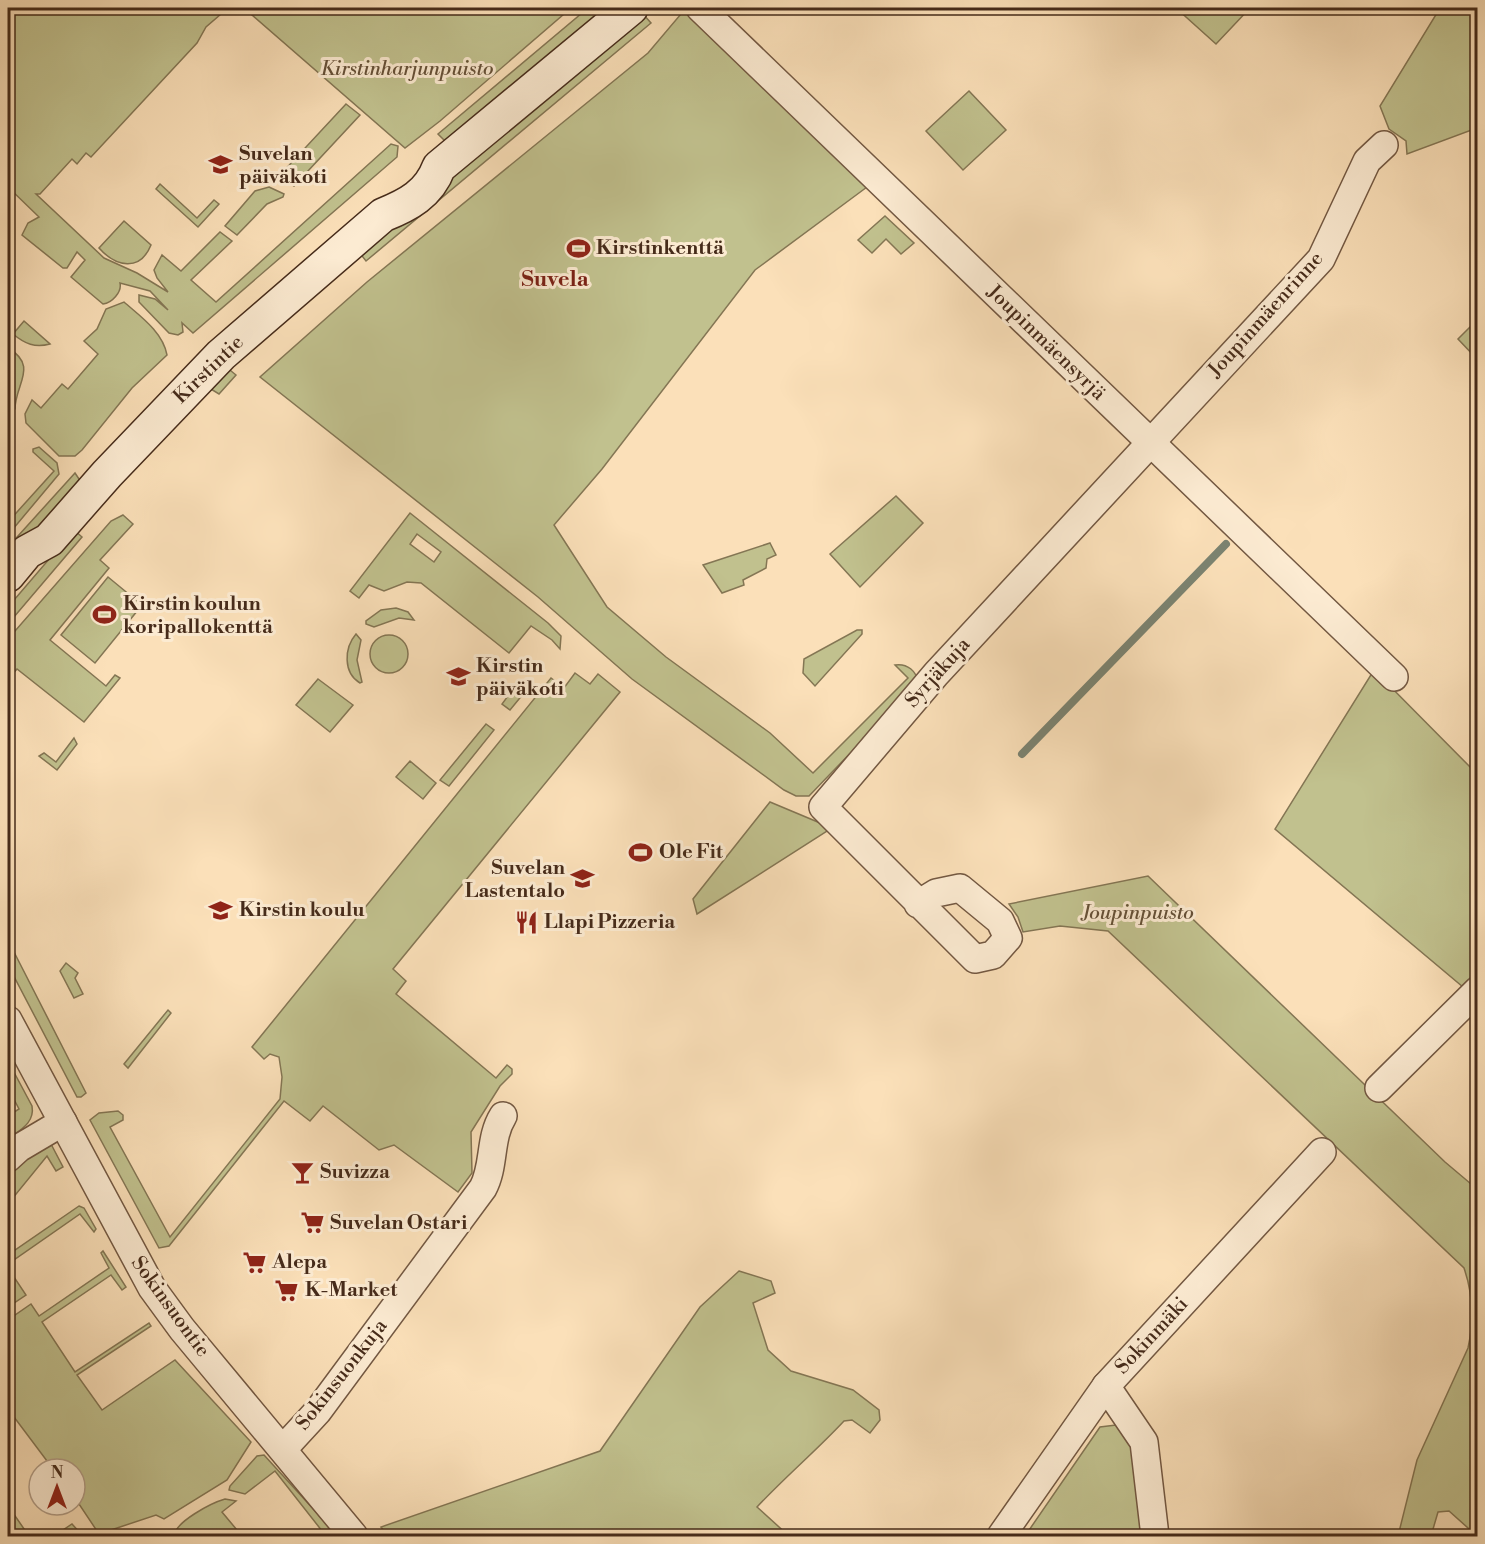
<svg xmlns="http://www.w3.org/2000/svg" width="1485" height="1544" viewBox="0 0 1485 1544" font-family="'Libre Bodoni',serif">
  <rect width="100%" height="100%" fill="#fbe0b9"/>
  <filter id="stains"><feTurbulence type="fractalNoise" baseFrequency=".00333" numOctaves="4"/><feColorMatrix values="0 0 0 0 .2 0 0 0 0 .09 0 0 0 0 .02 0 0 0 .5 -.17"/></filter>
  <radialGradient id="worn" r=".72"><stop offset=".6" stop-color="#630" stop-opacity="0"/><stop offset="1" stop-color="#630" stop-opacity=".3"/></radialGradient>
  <g fill="#c1c18e" stroke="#847654" stroke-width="1.5" fill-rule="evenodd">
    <path d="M8,8H228L206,27L197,43L91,157L86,153L77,164L72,159L40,194H36L104,258L137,273L168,292L157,278L154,270L162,255L181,271L220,232L232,241L191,280L216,302L391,144L398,146L397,157L193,333L182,323L183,332L178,335L169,333L139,302V295L155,299L168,310L150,291L120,283C122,292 112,303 103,304L71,277L85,260L77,252L67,268H63L22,235L28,223L39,217L8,187Z"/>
    <path d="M244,8H571L440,121L405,148Z"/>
    <path d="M588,8H609L446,142L438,134Z"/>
    <path d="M686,8L867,187L755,270L602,469L554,525L607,607L666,657L770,733L813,773L908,678L895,665C907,663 917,671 918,683L809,796H796L784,790L632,679L538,597L260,377L367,282L648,53Z"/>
    <path d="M1176,8H1250L1216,44Z"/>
    <path d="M1440,8H1477V128L1407,154L1406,141L1389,129L1380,106Z"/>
    <path d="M643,14L651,23L366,261L359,252Z"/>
    <path d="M969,91L1006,130L963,170L926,131Z"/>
    <path d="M346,104L360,115L294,186L279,176Z"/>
    <path d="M160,184L197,218L214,200L219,204L198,227L156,189Z"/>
    <path d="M269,187L284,194L283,197L267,204L237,235L225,226L255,191Z"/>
    <path d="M885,216L914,243L901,254L886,239L872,253L858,240Z"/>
    <path d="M124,221L151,245C140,272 116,267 99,248Z"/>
    <path d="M124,302C140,316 163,332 167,355L132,388L82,450L75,456H59L26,423L25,414L32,400L41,408L62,384L68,389L98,354L84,341L97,329L106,309Z"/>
    <path d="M1477,320V359L1458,339Z"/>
    <path d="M24,321L50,344C35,348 25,344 13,334Z"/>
    <path d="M8,348C39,366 15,384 15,409L10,413Z"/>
    <path d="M225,366L236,375L219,394L206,386Z"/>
    <path d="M39,447L57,463L59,474L8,535V522L54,471L33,452V449Z"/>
    <path d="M75,473L79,479L77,487L8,568V547Z"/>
    <path d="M896,496L923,523L860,587L830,554Z"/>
    <path d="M410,513L548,623L561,636L560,649L552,640L531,626L509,653L421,583L407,582L384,591L369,585L359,598L350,591ZM417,534L441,552L434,562L410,544Z"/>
    <path d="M123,515L133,524L100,560L109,568L50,640L106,686L115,675L120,678L84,722L17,669L8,679V639L111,521Z"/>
    <path d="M74,530L82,537L8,624V607Z"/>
    <path d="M770,543L776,555L767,559L766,568L743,580L744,585L722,593L703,565Z"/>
    <path d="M108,577L142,605L95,663L61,635Z"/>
    <path d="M396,608L408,612L414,620L399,618L374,627L366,624V621L381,610Z"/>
    <path d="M857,630H862V634L815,686L803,673L804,659Z"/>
    <path d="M356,634L361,640L357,660L362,682L360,683C343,673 344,648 356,634Z"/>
    <circle cx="389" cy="654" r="19"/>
    <path d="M1374,670L1477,774V973L1463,987L1275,829Z"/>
    <path d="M575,673L590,684L598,674L620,692L393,969L406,981L396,994L496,1078L507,1065L512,1069V1074L500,1086L471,1132L472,1173L458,1192L394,1145L379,1150L323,1106L310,1121L284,1101L169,1246L159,1248L90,1120L99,1113L118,1111L123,1115V1120L110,1127L170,1237L280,1099L282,1077L279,1057L270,1054L264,1059L252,1047L551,678L564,688Z"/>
    <path d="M318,679L353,705L330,732L296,705Z"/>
    <path d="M519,681L528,688L510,710L502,704Z"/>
    <path d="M486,724L494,730L449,786L440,780Z"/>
    <path d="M74,738L77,744L57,770L39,756L44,753L56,762Z"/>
    <path d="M410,761L436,783L423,799L396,777Z"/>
    <path d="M770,802L832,828L697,914L693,899Z"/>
    <path d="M1148,876L1445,1162L1477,1189V1536L1449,1511L1438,1512L1431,1536H1398L1417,1460L1468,1348C1474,1321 1473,1294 1464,1268L1108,931L1060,926L1023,932L1018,917L1009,904Z"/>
    <path d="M14,952L86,1093L81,1097H77L8,965V956Z"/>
    <path d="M66,963L78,973L75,978L83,994L74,998L60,971Z"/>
    <path d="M168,1010L171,1013L128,1068L124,1064Z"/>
    <path d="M8,1061L32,1106C35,1123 20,1130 8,1139V1116L19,1109L8,1088Z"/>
    <path d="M51,1144L63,1167L56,1171L47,1156L8,1204V1165Z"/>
    <path d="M79,1206L84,1208L96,1229L94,1232L80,1214L8,1264V1255Z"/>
    <path d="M103,1251L126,1287L122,1290L111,1275L42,1322L75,1372L149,1323L151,1326L77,1375L102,1410L175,1360L251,1442L227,1480L164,1519L156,1515L99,1534L75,1498V1469H53L8,1409V1320L31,1304L39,1316L109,1268L101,1253Z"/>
    <path d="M8,1268L26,1295L8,1307Z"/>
    <path d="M739,1271L771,1281L775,1293L753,1303L768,1350L791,1371L853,1390L879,1410L880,1420L870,1433L852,1420L844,1421C816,1451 785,1477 757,1507L789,1536H388L381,1527L600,1451L700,1307Z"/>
    <path d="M1116,1425L1132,1442L1147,1536H1025L1100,1427Z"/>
    <path d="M264,1455L338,1536H326L275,1471L245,1494L229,1490L230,1486L257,1456Z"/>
    <path d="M225,1499L236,1501L222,1512L242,1536H174C175,1522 211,1503 225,1499Z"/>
    <path d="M13,1513L29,1536H8V1516Z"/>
    <path d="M72,1524L83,1536H54Z"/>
  </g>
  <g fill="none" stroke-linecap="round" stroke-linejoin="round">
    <path stroke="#7b8371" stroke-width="8" d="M1022,754L1226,544"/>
    <defs>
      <g id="street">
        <path d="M700,8L1394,677"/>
        <path d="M918,904L936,893L960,888L1000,921L1008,938L993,955L975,959L823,807L936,674L1321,259L1367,161L1384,145"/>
        <path d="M8,1020L152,1288L182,1329L354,1536"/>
        <path d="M1379,1088L1478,990"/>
        <path d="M8,1158L19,1148L63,1122"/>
        <path d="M1106,1386L1144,1442L1155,1536"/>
        <path d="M283,1449L318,1411L483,1188C495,1166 489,1138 503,1116"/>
        <path d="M1001,1536L1106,1386L1322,1152"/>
      </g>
      <path id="secondary" d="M8,575L27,552L49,540L107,474L221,355L383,215C408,205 429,194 439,167L631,8"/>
    </defs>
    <use href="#street" stroke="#735842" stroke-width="30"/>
    <use href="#secondary" stroke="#462b1a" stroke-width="36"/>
    <use href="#street" stroke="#fcebd2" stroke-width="27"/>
    <use href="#secondary" stroke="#fcebd2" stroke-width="33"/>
  </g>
  <defs>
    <symbol id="school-bare" viewBox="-9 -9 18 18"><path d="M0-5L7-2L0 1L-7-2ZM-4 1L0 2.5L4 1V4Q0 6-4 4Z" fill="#8f2418" stroke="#fcebd2" stroke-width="2.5" paint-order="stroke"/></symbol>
    <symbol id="stadium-bare" viewBox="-9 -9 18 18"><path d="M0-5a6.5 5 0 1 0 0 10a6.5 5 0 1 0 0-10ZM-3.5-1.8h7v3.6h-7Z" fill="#8f2418" stroke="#fcebd2" stroke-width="2.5" paint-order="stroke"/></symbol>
    <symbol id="restaurant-bare" viewBox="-9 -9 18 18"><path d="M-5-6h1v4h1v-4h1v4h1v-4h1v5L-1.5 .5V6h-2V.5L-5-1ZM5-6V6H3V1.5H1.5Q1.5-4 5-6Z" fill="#8f2418" stroke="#fcebd2" stroke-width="2.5" paint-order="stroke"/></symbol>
    <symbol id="bar-bare" viewBox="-9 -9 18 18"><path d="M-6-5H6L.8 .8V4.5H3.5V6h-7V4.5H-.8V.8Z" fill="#8f2418" stroke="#fcebd2" stroke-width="2.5" paint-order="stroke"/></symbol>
    <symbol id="supermarket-bare" viewBox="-9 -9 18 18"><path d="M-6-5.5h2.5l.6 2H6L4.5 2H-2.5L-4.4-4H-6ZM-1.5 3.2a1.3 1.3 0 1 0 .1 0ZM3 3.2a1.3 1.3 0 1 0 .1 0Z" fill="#8f2418" stroke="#fcebd2" stroke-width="2.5" paint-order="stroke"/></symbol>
  </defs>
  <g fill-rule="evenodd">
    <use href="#school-bare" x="204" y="148" width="33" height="33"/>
    <use href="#stadium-bare" x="562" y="232" width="33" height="33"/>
    <use href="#stadium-bare" x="88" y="598" width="33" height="33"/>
    <use href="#school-bare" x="442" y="660" width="33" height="33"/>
    <use href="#stadium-bare" x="624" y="836" width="33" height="33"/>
    <use href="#school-bare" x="566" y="862" width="33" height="33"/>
    <use href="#school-bare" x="204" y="894" width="33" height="33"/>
    <use href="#restaurant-bare" x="510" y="906" width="33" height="33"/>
    <use href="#bar-bare" x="286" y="1156" width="33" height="33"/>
    <use href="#supermarket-bare" x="296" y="1206" width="33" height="33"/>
    <use href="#supermarket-bare" x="238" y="1246" width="33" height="33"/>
    <use href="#supermarket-bare" x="270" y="1274" width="33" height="33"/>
  </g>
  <g text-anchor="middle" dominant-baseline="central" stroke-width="6" stroke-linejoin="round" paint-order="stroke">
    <g font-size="20" font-style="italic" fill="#655037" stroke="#fcebd2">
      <text x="407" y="69">Kirstinharjunpuisto</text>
      <text x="1138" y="913">Joupinpuisto</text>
    </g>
    <g font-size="20" font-weight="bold" fill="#462b1a" stroke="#fcebd2" text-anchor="start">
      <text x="239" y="154">Suvelan<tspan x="239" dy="23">päiväkoti</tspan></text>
      <text x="596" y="248">Kirstinkenttä</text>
      <text x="123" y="604">Kirstin koulun<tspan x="123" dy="23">koripallokenttä</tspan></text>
      <text x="476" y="666">Kirstin<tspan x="476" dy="23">päiväkoti</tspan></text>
      <text x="659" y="852">Ole Fit</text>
      <text x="565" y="868" text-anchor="end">Suvelan<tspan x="565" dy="23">Lastentalo</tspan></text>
      <text x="239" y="910">Kirstin koulu</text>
      <text x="544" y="922">Llapi Pizzeria</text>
      <text x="320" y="1172">Suvizza</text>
      <text x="330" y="1223">Suvelan Ostari</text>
      <text x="272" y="1262">Alepa</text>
      <text x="305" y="1290">K-Market</text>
    </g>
    <g font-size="20" fill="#462b1a" stroke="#fcebd2">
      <text transform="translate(1266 315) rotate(-48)">Joupinmäenrinne</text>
      <text transform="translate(1046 343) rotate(44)">Joupinmäensyrjä</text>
      <text transform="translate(209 370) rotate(-44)">Kirstintie</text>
      <text transform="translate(938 673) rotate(-48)">Syrjäkuja</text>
      <text transform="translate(170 1307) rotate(54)">Sokinsuontie</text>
      <text transform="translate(1152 1336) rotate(-47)">Sokinmäki</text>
      <text transform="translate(342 1375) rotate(-52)">Sokinsuonkuja</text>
    </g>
    <g font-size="22" font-weight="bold" fill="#7a1f14" stroke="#fcebd2">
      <text x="555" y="279">Suvela</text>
    </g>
  </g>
  <rect width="1485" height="1544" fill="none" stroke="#fbe0b9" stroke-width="30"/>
  <rect x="9" y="9" width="1467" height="1526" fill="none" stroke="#462b1a" stroke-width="3"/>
  <rect x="15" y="15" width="1455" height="1514" fill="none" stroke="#462b1a" stroke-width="1.5"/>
  <g transform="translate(57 1487)"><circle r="28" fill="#fcebd2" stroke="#b39e88" stroke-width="1.5"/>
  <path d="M0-4.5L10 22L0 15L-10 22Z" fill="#8f2418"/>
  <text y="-9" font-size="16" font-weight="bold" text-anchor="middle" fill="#462b1a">N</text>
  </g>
  <rect width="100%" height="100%" filter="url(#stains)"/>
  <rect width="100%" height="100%" fill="url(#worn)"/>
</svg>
